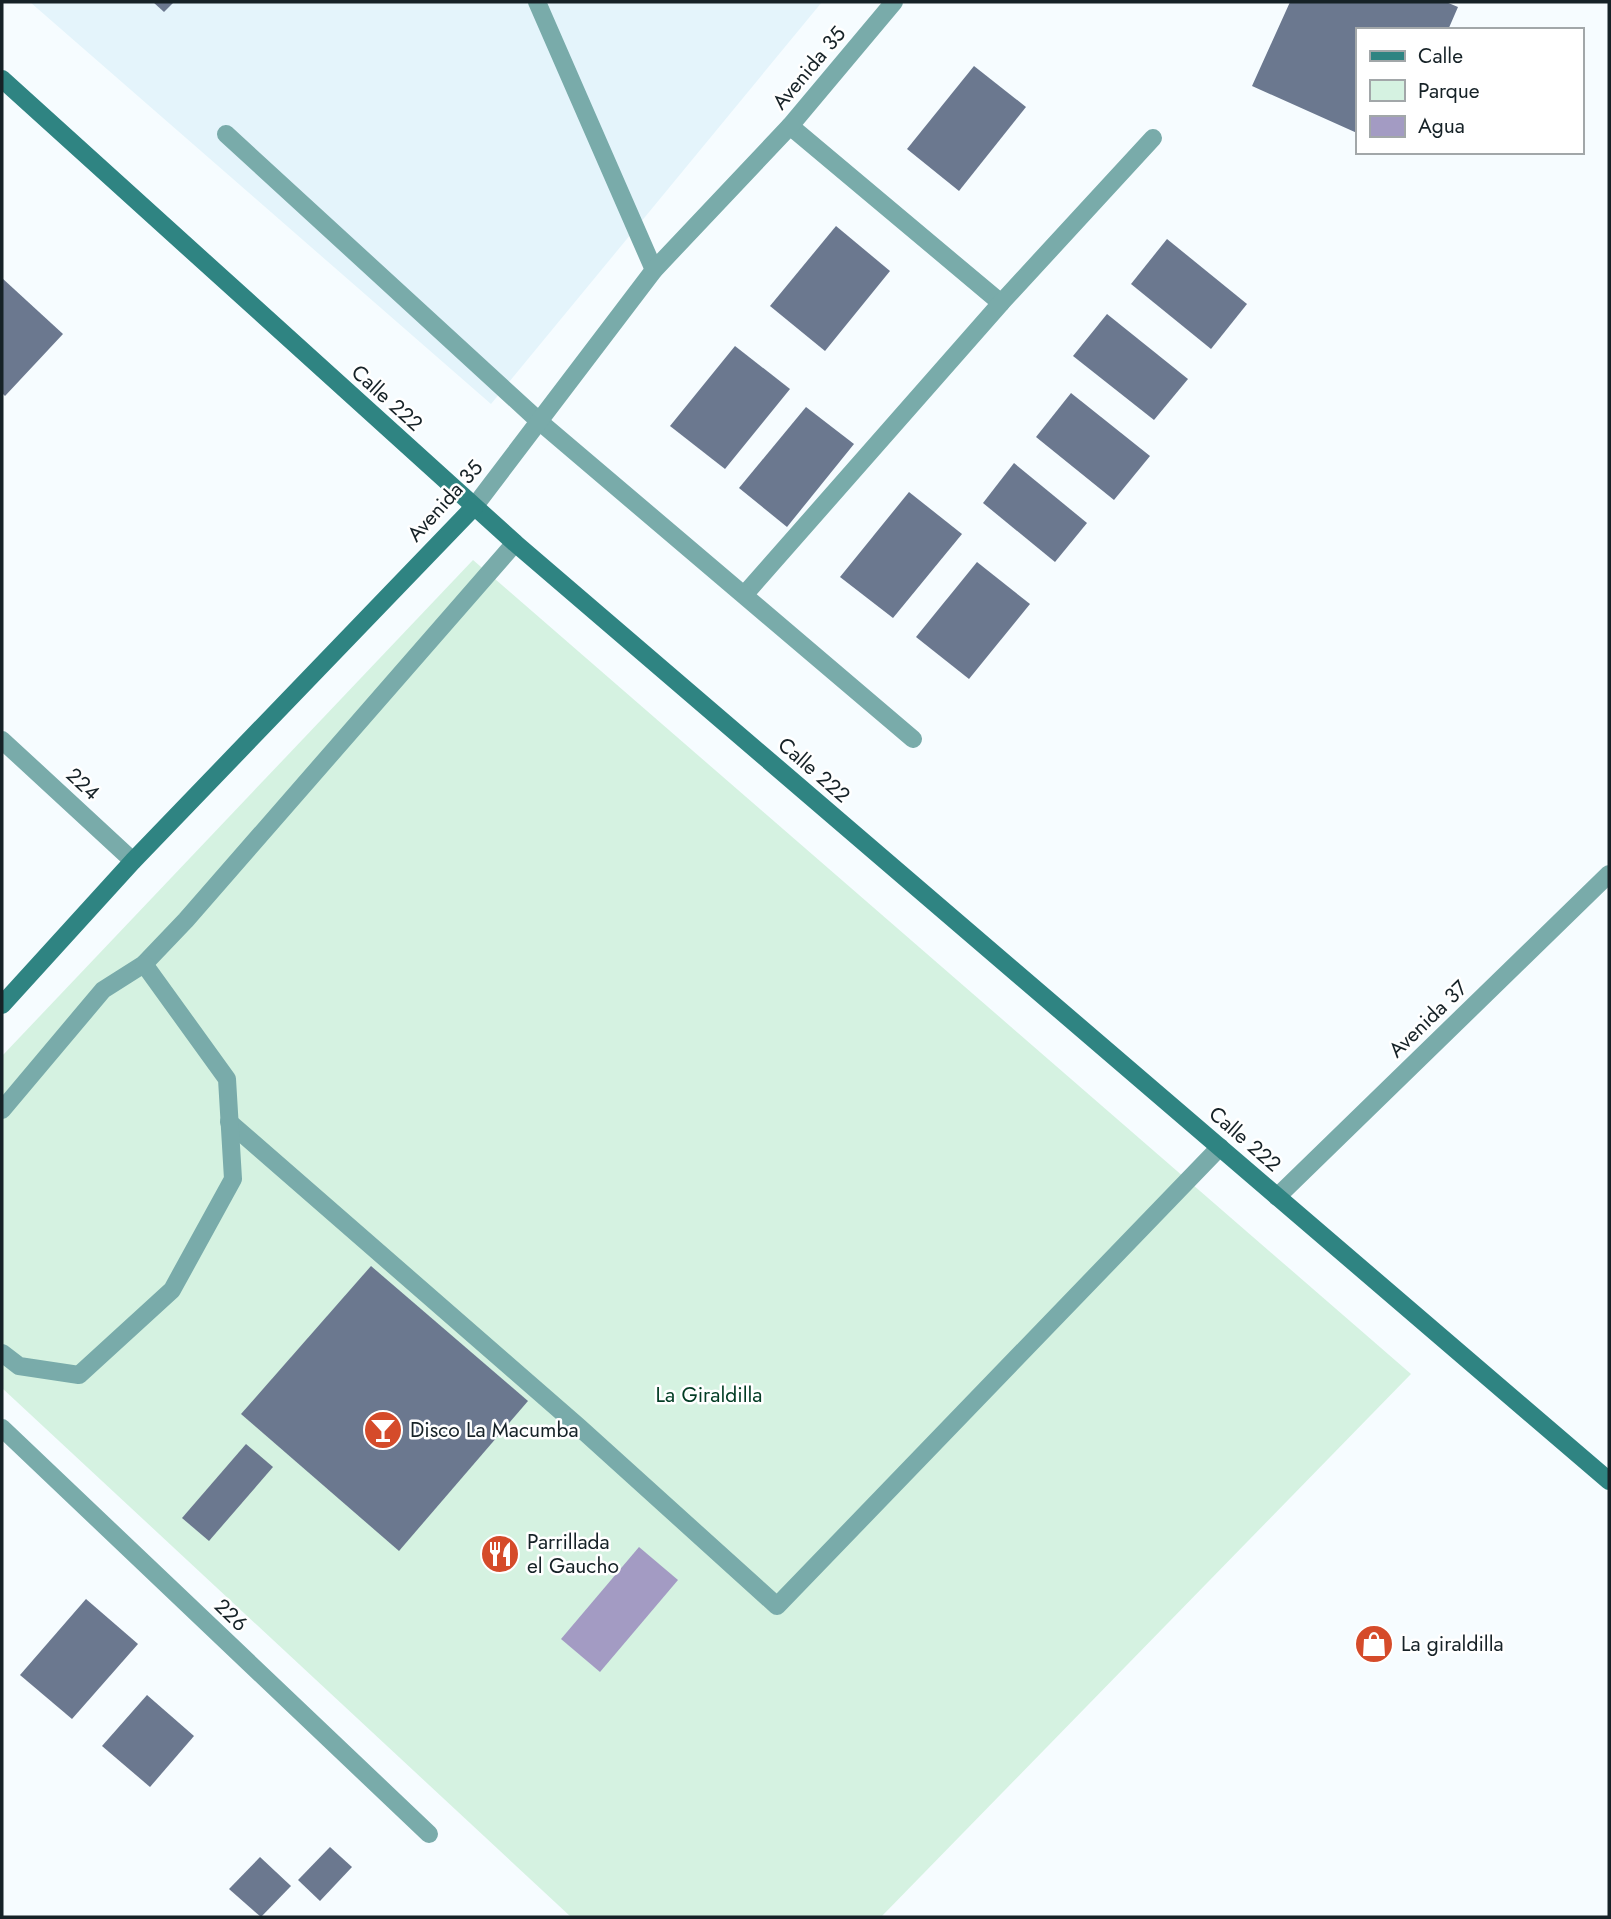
<svg xmlns="http://www.w3.org/2000/svg" width="1611" height="1919" viewBox="0 0 1611 1919" font-family="Jost,sans-serif">
  <rect width="100%" height="100%" fill="#f6fcff"/>
  <path fill="#e4f4fb" d="M30,2H822L491,404Z"/>
  <path fill="#d5f2e1" d="M473,560L1411,1374L881,1917H571L2,1388V1056Z"/>
  <path fill="#a39bc3" d="M639,1547L678,1580L600,1672L561,1639Z"/>
  <g fill="#6b788f">
    <path d="M153,2H174L164,12Z"/>
    <path d="M1290,2H1446L1458,7L1448,30H1357V133L1252,86Z"/>
    <path d="M974,66L1026,107L959,191L907,149Z"/>
    <path d="M836,226L890,271L825,351L770,306Z"/>
    <path d="M1167,239L1247,304L1211,349L1131,284Z"/>
    <path d="M2,278L63,334L5,396L2,393Z"/>
    <path d="M1107,314L1188,379L1154,420L1073,356Z"/>
    <path d="M735,346L790,389L725,469L670,426Z"/>
    <path d="M1071,393L1150,456L1114,500L1036,437Z"/>
    <path d="M806,407L854,444L787,527L739,488Z"/>
    <path d="M1014,463L1087,523L1055,562L983,503Z"/>
    <path d="M909,492L962,534L893,618L840,577Z"/>
    <path d="M977,562L1030,604L969,679L916,637Z"/>
    <path d="M371,1266L528,1401L399,1551L241,1414Z"/>
    <path d="M246,1444L273,1467L209,1541L182,1518Z"/>
    <path d="M86,1599L138,1644L72,1719L20,1675Z"/>
    <path d="M147,1695L194,1736L150,1787L102,1746Z"/>
    <path d="M330,1847L352,1867L320,1901L298,1880Z"/>
    <path d="M260,1857L291,1886L261,1917L229,1889Z"/>
  </g>
  <g fill="none" stroke-linecap="round" stroke-linejoin="round">
    <g stroke="#79abaa" stroke-width="18">
      <path d="M537,2L654,270"/>
      <path d="M790,126L1001,303"/>
      <path d="M226,134L540,422"/>
      <path d="M745,594L1001,303L1153,138"/>
      <path d="M2,1110L103,990L144,964L186,920L515,543"/>
      <path d="M229,1122L579,1427L777,1606L1220,1147"/>
      <path d="M2,1353L19,1366L79,1375L172,1290L233,1179L227,1079L144,964"/>
    </g>
    <g stroke="#79abaa" stroke-width="18">
      <path d="M540,422L913,739"/>
      <path d="M474,507L654,270L790,126L894,2"/>
      <path d="M2,740L133,861"/>
      <path d="M1277,1197L1609,874"/>
      <path d="M2,1428L429,1834"/>
    </g>
    <g stroke="#2f8482" stroke-width="18">
      <path d="M2,79L515,543L1609,1481"/>
      <path d="M2,1005L133,861L474,507"/>
    </g>
  </g>
  <defs>
    <symbol id="bar-disc" viewBox="-11 -11 22 22"><circle r="9.5" fill="#d54b2a" stroke="#fff"/><path d="M-6-5H6L.8 .8V4.5H3.5V6h-7V4.5H-.8V.8Z" fill="#fff"/></symbol>
    <symbol id="restaurant-disc" viewBox="-11 -11 22 22"><circle r="9.5" fill="#d54b2a" stroke="#fff"/><path d="M-5-6h1v4h1v-4h1v4h1v-4h1v5L-1.5 .5V6h-2V.5L-5-1ZM5-6V6H3V1.5H1.5Q1.5-4 5-6Z" fill="#fff"/></symbol>
    <symbol id="shop-disc" viewBox="-11 -11 22 22"><circle r="9.5" fill="#d54b2a" stroke="#fff"/><path d="M-5-2.5h2.3a2.7 3.5 0 0 1 5.4 0H5L5.5 6h-11ZM-1.5-2.5h3a1.5 2.3 0 0 0-3 0Z" fill="#fff"/></symbol>
  </defs>
  <g fill-rule="evenodd">
    <use href="#bar-disc" x="361" y="1408" width="44" height="44"/>
    <use href="#restaurant-disc" x="478" y="1532" width="44" height="44"/>
    <use href="#shop-disc" x="1352" y="1622" width="44" height="44"/>
  </g>
  <g text-anchor="middle" dominant-baseline="central" stroke-width="5" stroke-linejoin="round" paint-order="stroke">
    <g font-size="21" fill="#162227" stroke="#fff">
      <text transform="translate(809 68) rotate(-50)">Avenida 35</text>
      <text transform="translate(387 398) rotate(42)">Calle 222</text>
      <text transform="translate(445 501) rotate(-48)">Avenida 35</text>
      <text transform="translate(814 770) rotate(41)">Calle 222</text>
      <text transform="translate(83 784) rotate(43)">224</text>
      <text transform="translate(1428 1019) rotate(-44)">Avenida 37</text>
      <text transform="translate(1245 1139) rotate(41)">Calle 222</text>
      <text transform="translate(231 1615) rotate(44)">226</text>
    </g>
    <g font-size="21" fill="#023c24" stroke="#fff">
      <text x="709" y="1395">La Giraldilla</text>
    </g>
    <g font-size="21" fill="#162227" stroke="#fff" text-anchor="start">
      <text x="410" y="1430">Disco La Macumba</text>
      <text x="527" y="1542">Parrillada<tspan x="527" dy="24">el Gaucho</tspan></text>
      <text x="1401" y="1644">La giraldilla</text>
    </g>
  </g>
  <rect width="1611" height="1919" fill="none" stroke="#162227" stroke-width="7"/>
  <rect x="1356" y="28" width="228" height="126" fill="#ffffff" stroke="#a2a7a9" stroke-width="2"/>
  <rect x="1370" y="51" width="35" height="10" fill="#2f8482" stroke="#a2a7a9" stroke-width="2"/>
  <text x="1418" y="63" font-size="21" fill="#162227">Calle</text>
  <rect x="1370" y="80" width="35" height="21" fill="#d5f2e1" stroke="#a2a7a9" stroke-width="2"/>
  <text x="1418" y="98" font-size="21" fill="#162227">Parque</text>
  <rect x="1370" y="116" width="35" height="21" fill="#a39bc3" stroke="#a2a7a9" stroke-width="2"/>
  <text x="1418" y="133" font-size="21" fill="#162227">Agua</text>
</svg>
